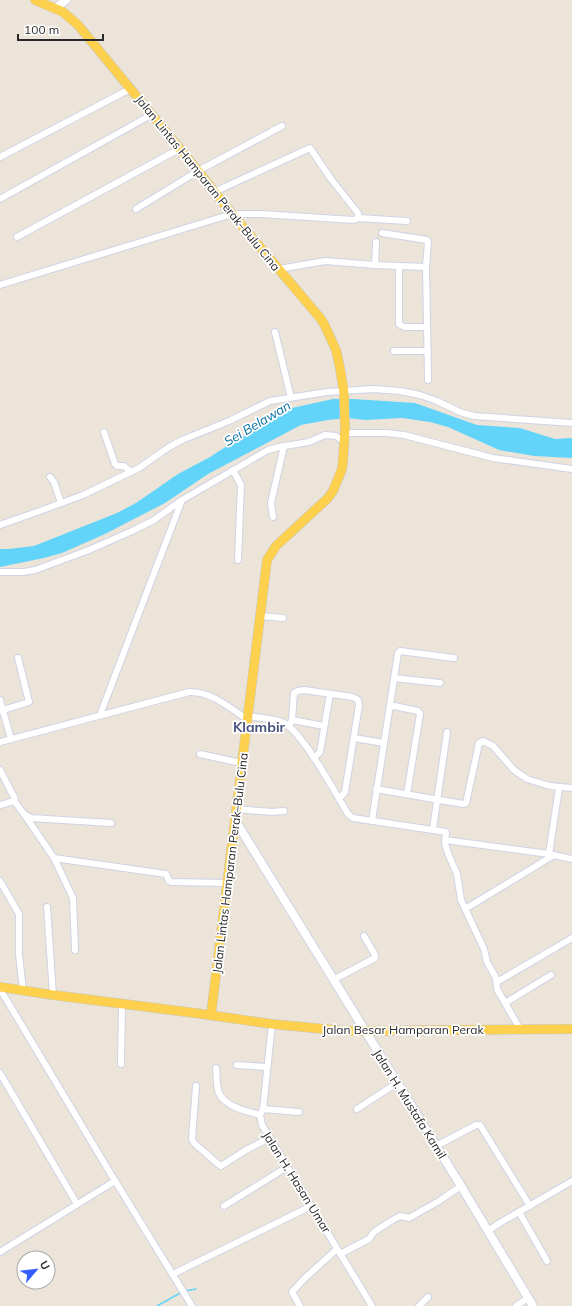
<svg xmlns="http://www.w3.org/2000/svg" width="572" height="1306" viewBox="0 0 572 1306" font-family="Mulish,sans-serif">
  <rect width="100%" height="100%" fill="#ede4d9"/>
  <path fill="#62d4fa" d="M333,399H353L415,403L477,425L520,428L555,439L572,438V458L534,456L499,450L448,427L430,422L402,418L365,420L347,418L328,420L301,425L208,474L165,503L105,534L62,553L44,558L0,567V549H9L34,546L117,513L136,503L178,474L210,457L230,444L292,408Z"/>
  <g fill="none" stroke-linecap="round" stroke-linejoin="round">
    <g stroke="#62d4fa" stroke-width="1.5">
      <path d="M185,1291L196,1289"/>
      <path d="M157,1306L182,1292"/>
    </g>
    <defs>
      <g id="street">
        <path d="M0,157L130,89"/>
        <path d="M214,192L310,148L331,179L358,213L359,218"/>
        <path d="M0,199L151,115"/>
        <path d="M136,209L198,171L282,126"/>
        <path d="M17,237L179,149"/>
        <path d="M375,265L376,242"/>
        <path d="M399,266V324L404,327H427"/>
        <path d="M426,267L428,380"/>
        <path d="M279,269L325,261L375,265L426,267L428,242L427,240L382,233"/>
        <path d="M0,285L232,214H262L353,220L359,218L407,221"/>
        <path d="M275,332L291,398"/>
        <path d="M394,351H428"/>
        <path d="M104,432L115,464L117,466H124L131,472"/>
        <path d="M345,433H387L404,435L493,458L572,469"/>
        <path d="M233,470L241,485L238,560"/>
        <path d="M50,477L54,482L61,503"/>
        <path d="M273,517L271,503L284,446"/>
        <path d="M0,525L37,512L83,495L139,468L169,447L182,440L229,421L270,401L327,392L374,389L400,391L420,395L437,401L460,412L474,416L572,423"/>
        <path d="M0,572H24L35,570L89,550L132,531L154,520L182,500L268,450L279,447L309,442L325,435L336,436L345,443"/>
        <path d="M260,616L283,618"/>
        <path d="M394,678L440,683"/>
        <path d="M0,700L11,739"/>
        <path d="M390,707L394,706L418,711L420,714L407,794"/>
        <path d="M0,711L29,702L18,658"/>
        <path d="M100,715L182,500"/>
        <path d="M248,716C260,718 274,718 284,723C303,733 336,794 348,814L353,818L446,832L445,844L449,856L457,874L461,900L484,949L487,962L496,978L497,989L520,1029"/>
        <path d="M292,720L324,726"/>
        <path d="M289,726L292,720L294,693L298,691L304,690L353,697L358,700L359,705L345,792L339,799"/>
        <path d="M354,738L384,743"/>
        <path d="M0,742L189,692C211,691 230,708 248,720"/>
        <path d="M200,754L241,763"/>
        <path d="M314,758L320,752L330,694"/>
        <path d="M0,770L15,799L14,801L24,814L31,818L111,823"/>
        <path d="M376,789L463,804L466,803L479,743L483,741L493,746L514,770L527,779L550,786L572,788"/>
        <path d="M0,805L14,801"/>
        <path d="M236,809L272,812L284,811"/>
        <path d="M24,814L54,858L166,874L169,881L172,882L227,883"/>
        <path d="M372,821L398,653L400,651L454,658"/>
        <path d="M433,829L447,732"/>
        <path d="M445,840L549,854L572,859"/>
        <path d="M549,854L559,788"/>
        <path d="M54,858L73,898L75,950"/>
        <path d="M0,881L19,914V954L23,991"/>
        <path d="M47,907L53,995"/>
        <path d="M465,909L554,855"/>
        <path d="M333,980L375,958V955L364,936"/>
        <path d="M497,982L572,938"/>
        <path d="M0,989L109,1171L192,1306"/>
        <path d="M505,1003L551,975"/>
        <path d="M272,1024L263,1109L260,1115L262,1125L372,1306"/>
        <path d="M121,1064L122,1004"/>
        <path d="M237,1065L267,1067"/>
        <path d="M216,1068C217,1076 216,1086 219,1093C225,1107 247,1111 260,1115"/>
        <path d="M0,1073L77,1204"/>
        <path d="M196,1086L192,1139L194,1143L218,1164L221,1166L246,1150L269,1138"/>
        <path d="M263,1109L299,1112"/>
        <path d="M357,1109L397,1083"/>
        <path d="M436,1146L476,1125H480L530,1206"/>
        <path d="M224,1206L287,1167"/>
        <path d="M519,1212L547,1261"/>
        <path d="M488,1231L498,1224L572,1181"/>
        <path d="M0,1252L115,1181"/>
        <path d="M340,1254L369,1239L374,1232L391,1221L400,1216L409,1218L439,1201L461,1186"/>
        <path d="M173,1274L311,1206"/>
        <path d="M300,1306L292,1292L305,1278L337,1249"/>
        <path d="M419,1306L428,1297"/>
        <path d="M516,1306L528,1298"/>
      </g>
      <g id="secondary">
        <path d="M56,8L66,0"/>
        <path d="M235,820L461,1186L533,1306"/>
      </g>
      <g id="primary">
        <path d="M35,0L63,12L78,25L198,171L232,214L321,319L325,326L336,350L340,368L344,393L345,429L343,461L342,469L333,491L328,498L276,546L267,560L211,1015"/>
        <path d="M0,987L53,995L195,1013L272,1024L345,1031L572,1029"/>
      </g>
    </defs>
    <use href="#street" stroke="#cfd3e4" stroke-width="8"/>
    <use href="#secondary" stroke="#cfd3e4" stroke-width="10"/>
    <use href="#primary" stroke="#c7c7c7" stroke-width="10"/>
    <use href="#street" stroke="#fff" stroke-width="6"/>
    <use href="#secondary" stroke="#fff" stroke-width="8"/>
    <use href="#primary" stroke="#fdd14e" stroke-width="9"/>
  </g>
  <g text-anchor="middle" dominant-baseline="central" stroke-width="3.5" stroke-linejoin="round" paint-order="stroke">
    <g font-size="12" fill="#292929" stroke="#fff">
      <text transform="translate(208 183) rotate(51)">Jalan Lintas Hamparan Perak–Bulu Cina</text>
      <text transform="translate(230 863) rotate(-83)">Jalan Lintas Hamparan Perak–Bulu Cina</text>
      <text x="403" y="1029">Jalan Besar Hamparan Perak</text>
      <text transform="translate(410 1104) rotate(58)">Jalan H. Mustafa Kamil</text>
      <text transform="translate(297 1182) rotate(58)">Jalan H. Hasan Umar</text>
    </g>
    <g font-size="13" font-style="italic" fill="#0170a6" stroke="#fff">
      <text transform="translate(257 423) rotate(-31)">Sei Belawan</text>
    </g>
    <g font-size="14" font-weight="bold" fill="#45517e" stroke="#fff">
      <text x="259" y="727">Klambir</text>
    </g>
  </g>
  <g transform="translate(36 1270) rotate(62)"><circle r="19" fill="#ffffff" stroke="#a9a9a9"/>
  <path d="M0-3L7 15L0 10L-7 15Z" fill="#345eff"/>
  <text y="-6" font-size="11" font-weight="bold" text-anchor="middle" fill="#292929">U</text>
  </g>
  <path d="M18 34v6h85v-6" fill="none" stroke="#292929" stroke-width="2"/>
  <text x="24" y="34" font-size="12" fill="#292929" stroke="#ffffff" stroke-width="3" paint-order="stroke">100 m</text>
</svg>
